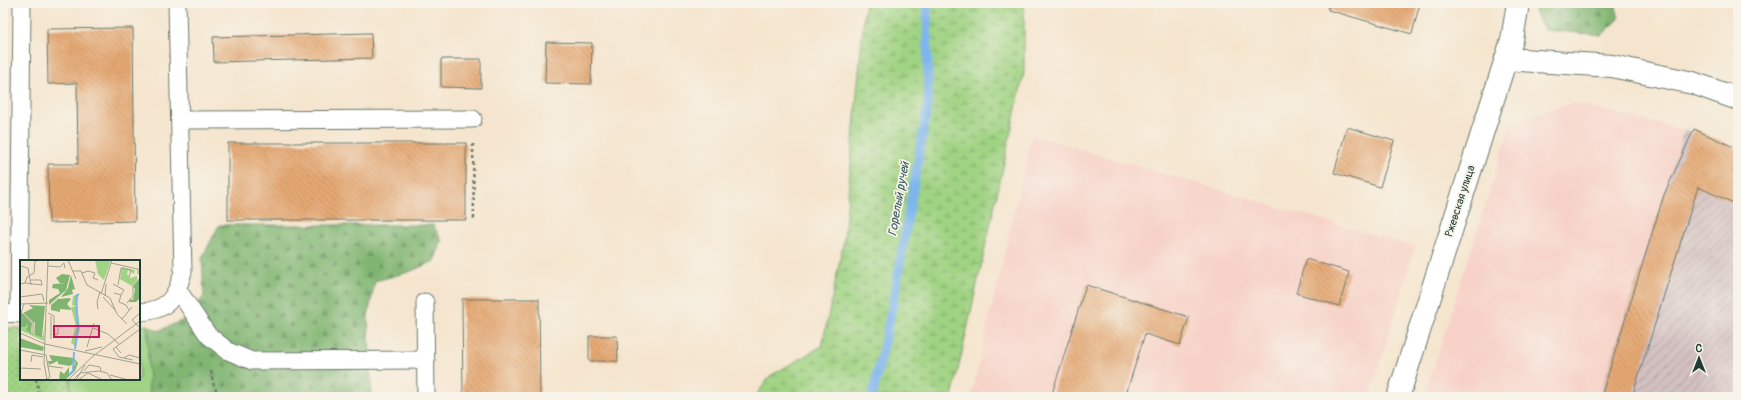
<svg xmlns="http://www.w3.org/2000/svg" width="1741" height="400" viewBox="0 0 1741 400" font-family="Pangolin,sans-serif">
  <defs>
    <pattern id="industrial-furrows" width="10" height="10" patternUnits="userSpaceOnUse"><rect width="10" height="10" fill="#d2bfc0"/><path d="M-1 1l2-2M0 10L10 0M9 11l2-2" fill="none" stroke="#aa9c9d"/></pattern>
    <pattern id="grass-dots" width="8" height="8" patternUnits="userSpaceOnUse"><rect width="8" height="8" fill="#a0d383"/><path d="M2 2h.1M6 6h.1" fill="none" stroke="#82ac6c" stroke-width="1.8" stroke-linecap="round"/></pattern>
    <pattern id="forest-firs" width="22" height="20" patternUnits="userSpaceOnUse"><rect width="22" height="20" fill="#80b571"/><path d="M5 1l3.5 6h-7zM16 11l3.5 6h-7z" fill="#68945e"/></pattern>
    <pattern id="wetland-marsh" width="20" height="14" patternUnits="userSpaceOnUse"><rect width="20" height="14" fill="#a0d383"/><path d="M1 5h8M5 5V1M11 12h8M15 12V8" fill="none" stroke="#82ac6c"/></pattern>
    <pattern id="building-back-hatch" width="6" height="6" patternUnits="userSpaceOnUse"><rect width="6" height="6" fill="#e6a973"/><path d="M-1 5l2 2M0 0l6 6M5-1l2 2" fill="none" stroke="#ba8b5f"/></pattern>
  </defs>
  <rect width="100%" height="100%" fill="#f7f3e8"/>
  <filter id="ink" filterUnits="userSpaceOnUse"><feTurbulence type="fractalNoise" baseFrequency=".025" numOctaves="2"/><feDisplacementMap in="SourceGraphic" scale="8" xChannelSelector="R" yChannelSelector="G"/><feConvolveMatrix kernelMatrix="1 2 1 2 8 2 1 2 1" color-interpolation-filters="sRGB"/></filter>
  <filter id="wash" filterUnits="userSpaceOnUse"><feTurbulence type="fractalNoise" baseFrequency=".012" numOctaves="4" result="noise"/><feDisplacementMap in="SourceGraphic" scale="16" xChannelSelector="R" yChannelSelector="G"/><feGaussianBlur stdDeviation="0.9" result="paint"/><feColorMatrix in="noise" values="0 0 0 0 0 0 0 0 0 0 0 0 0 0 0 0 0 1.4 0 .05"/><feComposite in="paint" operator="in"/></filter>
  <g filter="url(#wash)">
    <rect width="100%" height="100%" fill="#f5e5ce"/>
    <g fill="#f7d1c7">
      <path d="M1573,103L1684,130L1599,397H1424L1512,121Z"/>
      <path d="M1032,135L1415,247L1370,397H971Z"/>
    </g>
    <path fill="url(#industrial-furrows)" d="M1684,130L1738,152V397H1599Z"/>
    <path fill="url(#grass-dots)" stroke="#60885c" d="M3,328H21V379H70L71,397H3Z"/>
    <g fill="url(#forest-firs)" stroke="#507952">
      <path d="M1535,3H1615L1619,19L1602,35L1544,30L1534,11Z"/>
      <path d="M219,225H433L442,241L434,261L409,272L375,281L368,316L372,397H149L147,325L158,331L186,319L204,296L202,258Z"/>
    </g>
    <path fill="url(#wetland-marsh)" stroke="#60885c" d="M865,3H1024V73L952,397H755L770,376L822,346L844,240Z"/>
    <path fill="#a0d383" stroke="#60885c" d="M147,325L149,397H71L70,379H139V326Z"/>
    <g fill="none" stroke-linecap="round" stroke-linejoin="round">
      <path stroke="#7eb5ed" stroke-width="9" d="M872,397L893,303L928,103L927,3"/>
    </g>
    <g id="blocks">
      <g fill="url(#building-back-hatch)">
        <path d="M1329,3H1420L1412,34L1328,10Z"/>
        <path d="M133,28L135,221L49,223L48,164H78L77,83L48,84L47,29Z"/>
        <path d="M371,33L372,58L214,62L213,37Z"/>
        <path d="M546,42L592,43L591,84L545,83Z"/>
        <path d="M441,59H481V88L441,87Z"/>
        <path d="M1347,127L1394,141L1380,187L1334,173Z"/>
        <path d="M1694,129L1738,149V205L1698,187L1632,397H1601L1664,195Z"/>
        <rect x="228" y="143" width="238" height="77"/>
        <path d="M1306,259L1349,272L1339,306L1296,293Z"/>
        <path d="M1086,285L1189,317L1180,345L1145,334L1125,397H1051Z"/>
        <path d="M462,299H539L540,397H463Z"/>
        <path d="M589,336H617L618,361H589Z"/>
      </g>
    </g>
  </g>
  <g filter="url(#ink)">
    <use href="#blocks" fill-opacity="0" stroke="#6a786a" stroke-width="1"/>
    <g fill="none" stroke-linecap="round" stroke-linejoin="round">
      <defs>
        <g id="service">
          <path d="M180,120L473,119"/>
          <path d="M178,290L208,335L228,351L252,361L426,360"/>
          <path d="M425,302L426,397"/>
          <path d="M139,312C167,311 176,298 183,272L177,3"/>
          <path d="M3,314L21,313"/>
          <path d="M19,314L22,3"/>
        </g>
        <g id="minor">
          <path d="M1506,59L1612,66L1693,83L1738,99"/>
          <path d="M1398,397L1512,40L1518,3"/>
        </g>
      </defs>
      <use href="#service" stroke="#6a786a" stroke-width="19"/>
      <use href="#minor" stroke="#6a786a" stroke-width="24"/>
      <g stroke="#6a786a" stroke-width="2.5" stroke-dasharray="3 3" stroke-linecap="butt">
        <path d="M473,144L474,221"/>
        <path d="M211,371L213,383L219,397"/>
        <path d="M36,379L40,397"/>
      </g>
      <use href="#service" stroke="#fff" stroke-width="17"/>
      <use href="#minor" stroke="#fff" stroke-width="22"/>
    </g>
  </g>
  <g text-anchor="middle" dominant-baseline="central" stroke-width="3.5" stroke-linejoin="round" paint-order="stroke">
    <g font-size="11" fill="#1f3d34" stroke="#f7f3e8">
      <text transform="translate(1460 201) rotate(-72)">Ржевская улица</text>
    </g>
    <g font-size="12" font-style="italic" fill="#375b62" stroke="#f7f3e8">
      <text transform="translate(899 199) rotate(-80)">Горелый ручей</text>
    </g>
  </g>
  <g transform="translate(20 260)">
    <rect width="120" height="120" fill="#f5e5ce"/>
    <path d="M75,0H91L84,20L78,14ZM102,7L115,10L114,14L108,10L107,14L110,18L117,16V20L112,26L100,19ZM14,60L15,75L23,76L25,63L24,81L2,71L0,69L7,63L14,76Z" fill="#a0d383"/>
    <path d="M42,14L50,15L46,30L29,45V40L40,33L38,29L32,28L33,24L46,23H40L36,18ZM51,15L55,29L52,30L53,34L41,37L48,28ZM120,18V38L116,42H109L110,39L113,40L115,29L113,27ZM49,38L51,39L47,44L52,50L40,49V52L31,50V45L38,39ZM9,45L25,46L22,77L15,75V63L3,53L13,48ZM0,51L12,63L11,73L6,70L8,67L7,63L6,66L0,68ZM0,78L24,87L23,91L0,87ZM29,95L54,98L58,103L55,111L45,120H39L40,111L44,114L49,107V113L52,112L56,101L50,106L38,104V101L29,105L28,101H32Z" fill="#80b571"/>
    <path d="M59,34L57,46L60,68L55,86L51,83L56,66L51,47L56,46L52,45L53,36Z" fill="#a0d383"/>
    <path fill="none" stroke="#7eb5ed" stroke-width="2" d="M55,89L58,69L56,36L59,34M49,115L53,111L54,92"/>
    <path fill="none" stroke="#9fa290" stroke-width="1" d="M48,0L56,19M91,3L118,9V14M0,6L8,8L11,25M28,6L40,7L44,3L45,8M52,11H61L67,25L90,38L97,54L107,64M62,13L68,11L75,13L73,18L78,20M5,23L22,25L21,20H11M0,24L5,23L7,17L14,13L15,1L23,0M93,24L104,30L101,35M98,25L101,8L111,10L109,17M94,33L101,35L99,42L106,45L109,50M81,34L92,0M85,36L86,24M0,37L22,34L24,41M83,37L95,50M107,43L113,36V26L120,18M0,44L28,43M4,44L1,53L13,62V75M78,49L77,42L80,32M28,53L34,56V75M120,53L112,60L120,68M102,59L112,47M73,68L88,74L99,84M0,73L25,84L120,104M33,75L38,74V66M31,79V56M67,87L74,63M96,87L120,69M65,91L82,87M101,93L96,87L93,89L99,97L113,100M104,98L109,95L120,98M11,102L12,95L23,97M27,106L43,108M0,107V90L26,95L30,117L27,119M0,108L21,109M64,111L69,105L80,107L81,111M90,115L109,120M27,120L24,103L28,0M48,120L72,97L120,61M53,120L60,113L79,111L87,113L92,120M56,120L65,105M58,120L68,113L83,120"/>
    <path fill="#c2185b" fill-opacity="0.15" stroke="#c2185b" stroke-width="2" d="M34,66H79V77H34Z"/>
    <rect width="120" height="120" fill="none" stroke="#1f3d34" stroke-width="2"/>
  </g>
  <rect width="1741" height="400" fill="none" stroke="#f7f3e8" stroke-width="16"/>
  <g transform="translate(1699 358)" stroke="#f7f3e8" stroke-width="3" paint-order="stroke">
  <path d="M0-3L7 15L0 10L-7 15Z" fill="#1f3d34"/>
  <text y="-6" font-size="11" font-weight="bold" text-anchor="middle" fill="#1f3d34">С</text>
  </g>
</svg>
